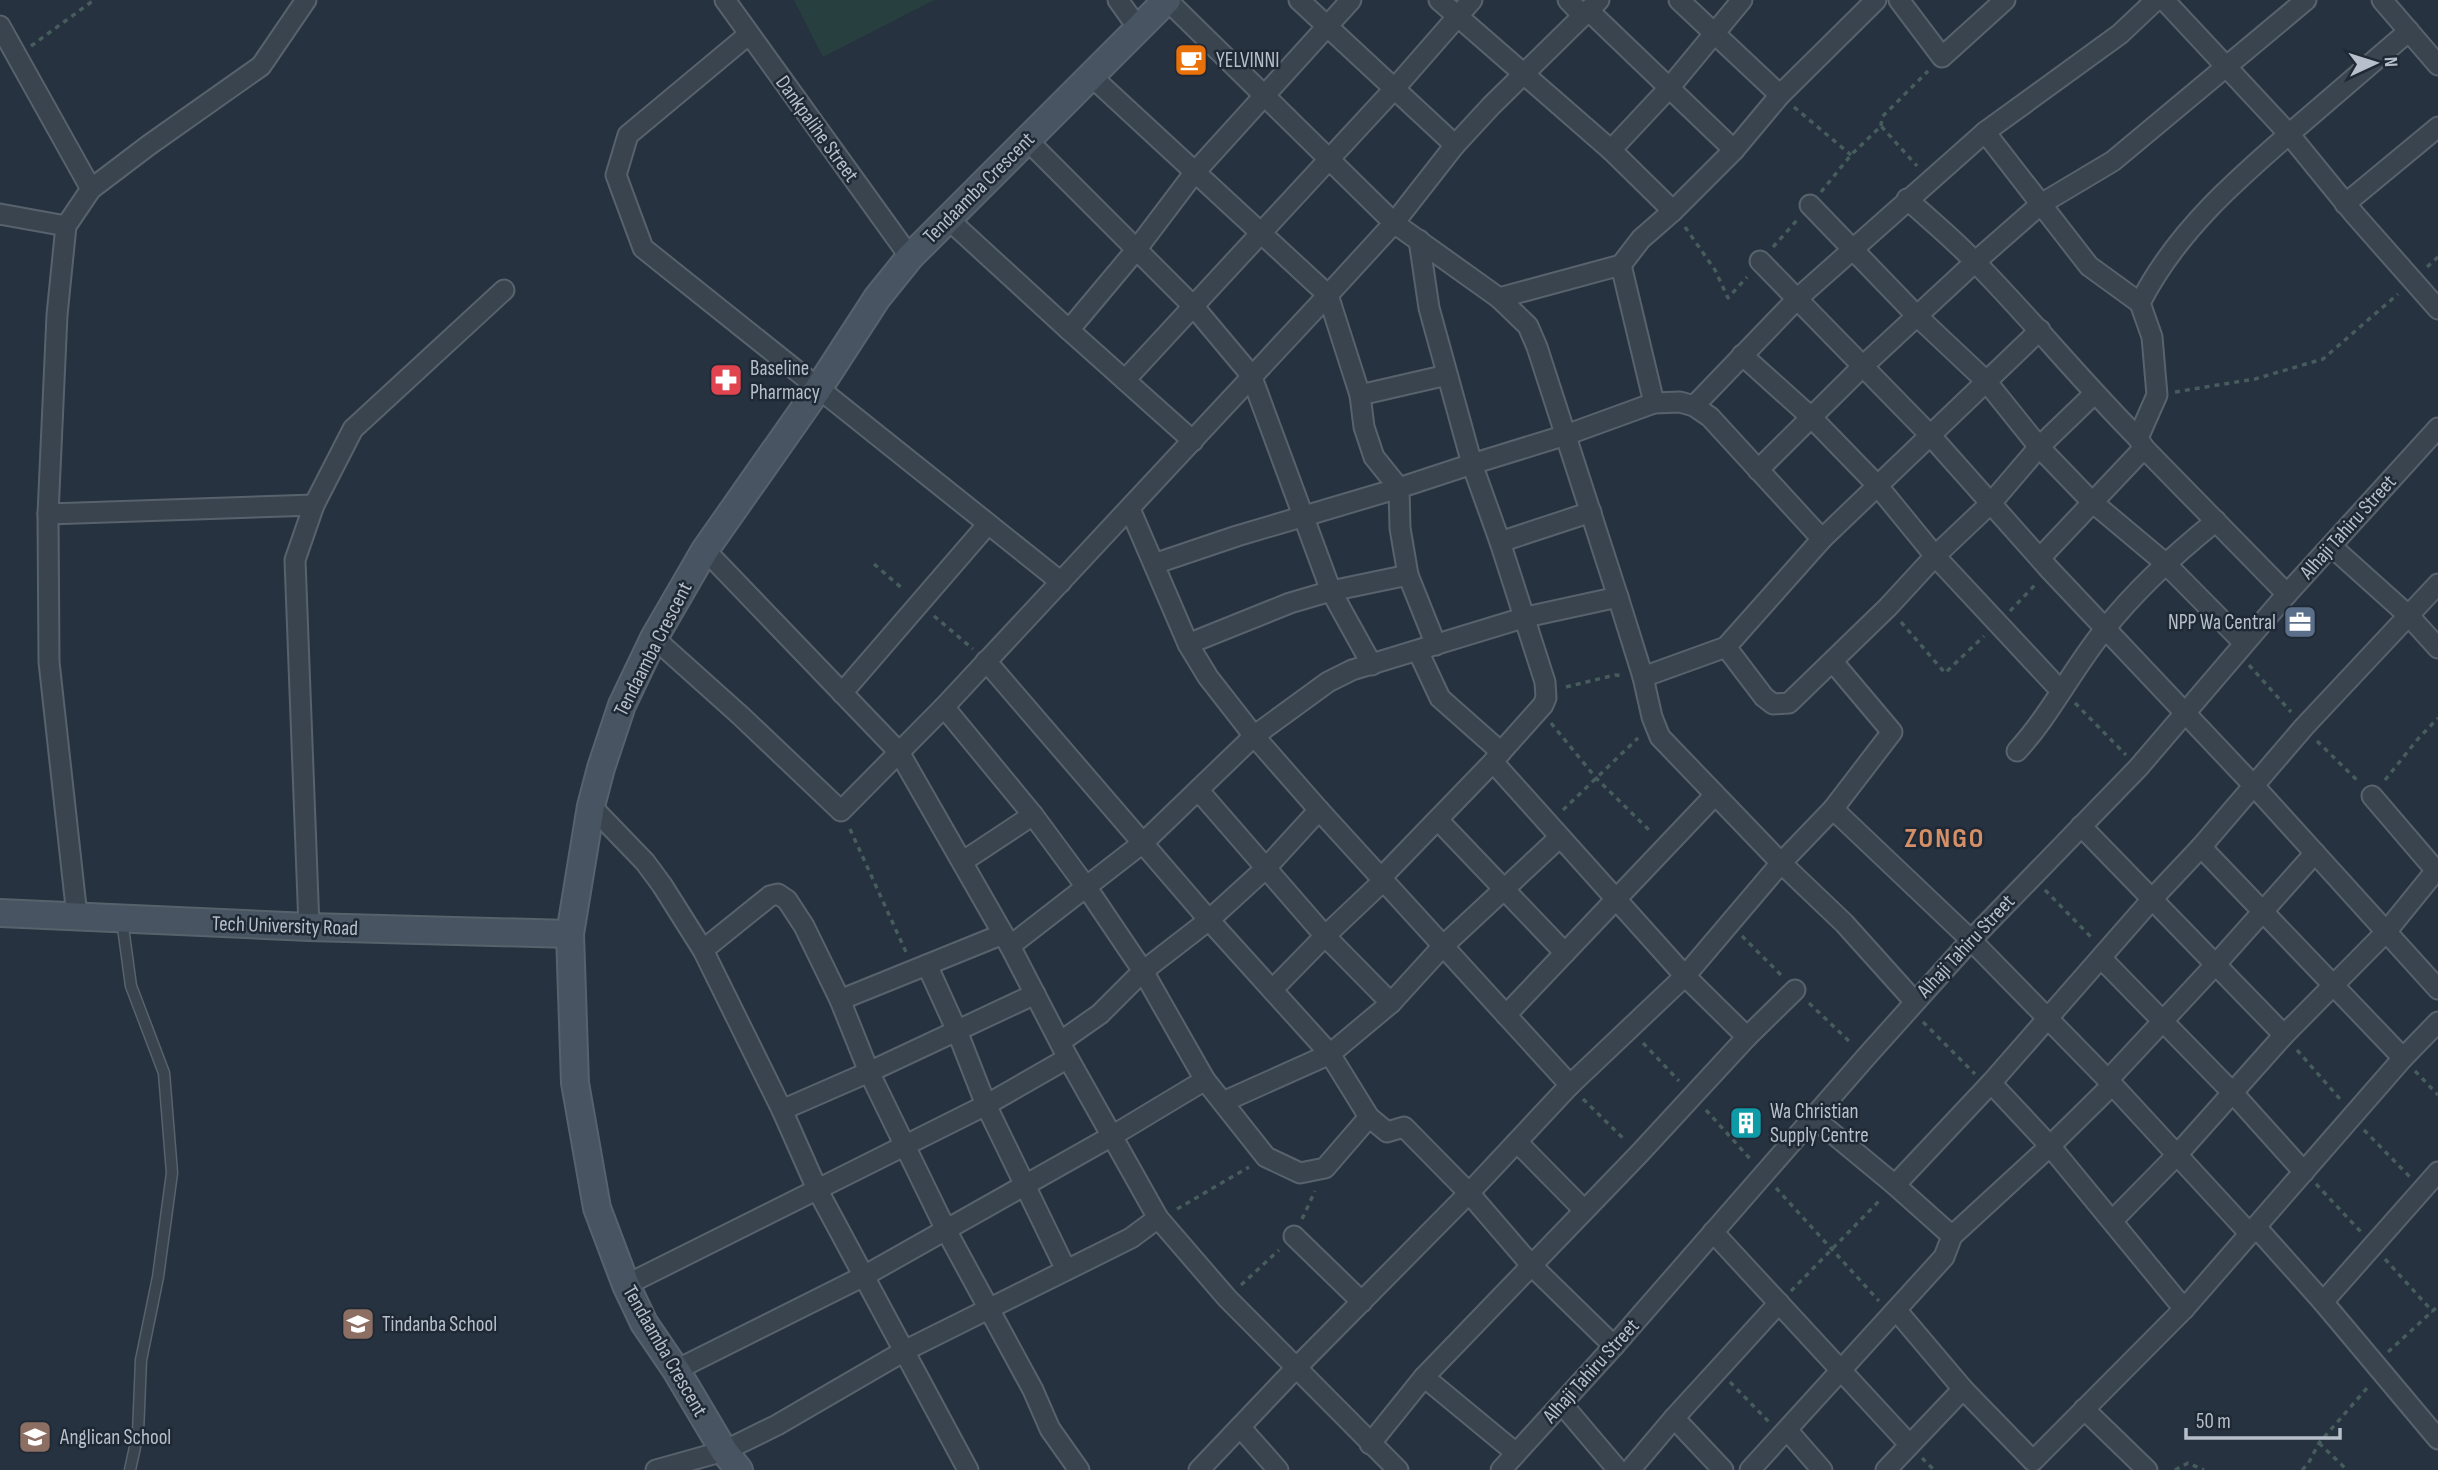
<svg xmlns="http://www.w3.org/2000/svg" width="2438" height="1470" viewBox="0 0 2438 1470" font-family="'Sofia Sans Condensed',sans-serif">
  <rect width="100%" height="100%" fill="#26323f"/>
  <path fill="#283f40" d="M794,0H934L823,57Z"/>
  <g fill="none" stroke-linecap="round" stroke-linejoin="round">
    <defs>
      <path id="lane" d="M122,920L131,986L164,1073L172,1173L158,1277L141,1360L138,1433L130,1470"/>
      <g id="street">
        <path d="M725,0L910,257"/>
        <path d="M1118,0L1138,28"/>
        <path d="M1167,0L1394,223L1499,298L1528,326L1537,347L1618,597L1643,677L1652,717L1660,737L1781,863L1844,923L1915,1002"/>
        <path d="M1299,0L1455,145"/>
        <path d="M1439,0L1611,150L1673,211"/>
        <path d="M1568,0L1583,16"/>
        <path d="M1679,0L1780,95"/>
        <path d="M1899,0L1942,57L2005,0"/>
        <path d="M2164,0L2289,134L2355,215L2438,309"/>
        <path d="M2382,0L2438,65"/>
        <path d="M1588,10L1734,150"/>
        <path d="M0,26L91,189"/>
        <path d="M748,35L628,135L616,175L643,248L1061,582"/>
        <path d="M1090,75L1328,295L1360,395L1364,427L1374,457L1399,488L1237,536L1154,564"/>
        <path d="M1985,132L2120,34L2156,0"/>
        <path d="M1028,141L1194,307L1251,375L1331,591L1372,665"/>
        <path d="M1611,150L1670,87L1742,0"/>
        <path d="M1907,199C1931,221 1956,241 1978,265C2033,321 2082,382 2138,438"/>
        <path d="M2345,204L2438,127"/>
        <path d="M1810,205L1917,316L1986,381L2039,447L2091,501L2165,563L2244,643"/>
        <path d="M0,214L66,226"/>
        <path d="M948,219L1069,330L1136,250L1195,172L1351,0"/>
        <path d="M1419,240L1429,308L1472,464L1399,488L1400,528L1408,575L1436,645"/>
        <path d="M1760,261L1930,435L2050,570L2255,787L2438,989"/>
        <path d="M1621,265L1654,403"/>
        <path d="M1499,298L1621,265L1641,239L1673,211L1734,150L1780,95L1876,0"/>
        <path d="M1069,330L1193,441"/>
        <path d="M1742,355L1812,418L1877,485L1935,556L2060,690"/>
        <path d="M1125,380L1395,88L1472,0"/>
        <path d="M1360,395L1447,375"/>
        <path d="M1694,406L1798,298L1985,132L2089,266L2140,303"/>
        <path d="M2144,448L2287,594"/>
        <path d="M1758,470L1863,366L1975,262L2041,204L2113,161L2306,0"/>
        <path d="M314,505L353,429L504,290"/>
        <path d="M1130,509L1188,644L1208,677L1254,736L1319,810L1570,1085"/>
        <path d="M1591,512L1500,542L1472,464L1566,435L1654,403L1680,402L1694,406L1710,417L1822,539"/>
        <path d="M48,514L314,505L295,560L309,927"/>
        <path d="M2331,546L2409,616L2438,648"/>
        <path d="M705,550L899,752L1010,946L1068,1058L1158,1218L1227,1298L1398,1470"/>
        <path d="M2040,558L2144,448L2138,438L2157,395L2152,337L2140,303C2176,232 2236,180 2295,129C2333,96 2371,64 2409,31"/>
        <path d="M654,638L741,716L841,811L944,707L1328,295L1394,223L1455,145L1491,106L1599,0"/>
        <path d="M1188,644L1290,603L1331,591L1408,575"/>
        <path d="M1726,647L1764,697L1773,704L1789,703L1888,607L1935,556L1992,502L2039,447L2094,394"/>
        <path d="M1418,651L1440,698L1501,752L1543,705L1546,698L1545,682L1500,542"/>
        <path d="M986,661L1209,920L1330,1054L1369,1117L1387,1132L1404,1127L1469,1193L1531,1265L1614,1346"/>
        <path d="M1643,677L1726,647L1822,539L2040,330"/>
        <path d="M842,693L988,524"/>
        <path d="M944,707L1033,815L1087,888L1143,971L1205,1080L1266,1157L1300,1173L1325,1168L1369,1117"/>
        <path d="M2017,751C2051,714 2073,668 2105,629C2137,588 2175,554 2216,521"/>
        <path d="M1501,752L1493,762L1685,976L1747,1037"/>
        <path d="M1199,791L1325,936L1391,1003"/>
        <path d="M2372,796L2438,873"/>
        <path d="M591,806L645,862L662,885L703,950L782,1110L817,1189L968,1470"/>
        <path d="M1833,809L1971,940L2108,1080L2250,1234"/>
        <path d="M1438,820L1565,953"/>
        <path d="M2081,826L2284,1035"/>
        <path d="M2201,847L2403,1058"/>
        <path d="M962,862L1033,815"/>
        <path d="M1380,879L1493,762"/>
        <path d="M77,916L49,662L48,514L57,315L66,226L91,189L149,145L261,66L306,0"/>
        <path d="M1010,946L1144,842L1254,736L1328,682L1352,670L1526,617L1618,597"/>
        <path d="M703,950L770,896L778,894L787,900L804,926L840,1000L869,1072L946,1230L1033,1390L1050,1429L1079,1470"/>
        <path d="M2101,958L2232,1092L2304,1172"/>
        <path d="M927,965L957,1031L986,1105L1066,1270"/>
        <path d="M1273,989L1325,936L1382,882"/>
        <path d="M840,1000L1003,934"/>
        <path d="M1506,1015L1715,795"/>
        <path d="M1060,1042L1100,1014L1143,971L1209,920L1266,868L1319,810"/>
        <path d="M2108,1080L2216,964L2315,853"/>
        <path d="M1991,1083L2050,1146L2184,1309"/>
        <path d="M1223,1102L1330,1054L1391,1003L1443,946L1560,837"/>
        <path d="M782,1110L869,1072L1035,994"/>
        <path d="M1814,1118L1895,1185L1952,1236"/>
        <path d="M1517,1142L1584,1210"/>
        <path d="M1895,1185L1991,1083L2153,898L2201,847L2304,727L2438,584"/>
        <path d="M2113,1220L2176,1156L2284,1035L2386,932L2438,868"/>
        <path d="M2256,1227L2323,1302L2438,1439"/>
        <path d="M1713,1232L1909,1444"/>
        <path d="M1294,1236L1362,1302"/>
        <path d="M626,1285L986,1105L1068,1058"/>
        <path d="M2323,1302L2438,1172"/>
        <path d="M1897,1311L1963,1389L2033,1461L2184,1309L2403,1058L2438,1022"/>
        <path d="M676,1370L864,1276L1112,1136L1205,1080"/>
        <path d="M1424,1377L1516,1453"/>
        <path d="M1562,1404L1618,1470"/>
        <path d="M2084,1409L2147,1470"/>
        <path d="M1674,1418L1723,1470"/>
        <path d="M1240,1427L1278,1470"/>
        <path d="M1788,1431L1822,1470"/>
        <path d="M1370,1444L1424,1377L1639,1154L1747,1037L1795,990"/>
        <path d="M656,1470L724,1451L777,1425L906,1350L1131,1238L1158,1218"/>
        <path d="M1199,1470L1295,1369L1469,1193L1570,1085L1685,976L1781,863L1833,809L1892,732L1833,662"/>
        <path d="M1501,1470L1614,1346L1866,1057L1971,940L2138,768L2287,594L2438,428"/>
        <path d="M1630,1470L1674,1418L1779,1303"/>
        <path d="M1750,1470L1944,1257L1952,1236L2050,1146L2112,1085"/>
        <path d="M1886,1470L1963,1389"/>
      </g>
      <g id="secondary">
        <path d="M0,913L309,927L570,934"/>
        <path d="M739,1470L724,1451L676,1370L644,1323L626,1285L597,1208L575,1083L570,934L591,806L601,768L622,705L654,638L705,550L818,389L877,298L910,257L1167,0"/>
      </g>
    </defs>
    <use href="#lane" stroke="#58626d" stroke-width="13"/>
    <use href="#street" stroke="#58626d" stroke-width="23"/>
    <use href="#secondary" stroke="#58626d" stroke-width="30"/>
    <g stroke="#465c5d" stroke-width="3.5" stroke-dasharray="5 5" stroke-linecap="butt">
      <path d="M31,46L94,0"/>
      <path d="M1794,107L1851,155"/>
      <path d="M1881,126L1882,117L1928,71"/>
      <path d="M1821,192L1851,155L1881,126L1917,166"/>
      <path d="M1685,227L1715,270L1728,298L1747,277"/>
      <path d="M1773,247L1798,219"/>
      <path d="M2427,267L2438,257"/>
      <path d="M2175,392L2255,379L2323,359L2398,294"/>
      <path d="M874,564L904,590"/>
      <path d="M2010,611L2036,584"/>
      <path d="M934,616L973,649"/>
      <path d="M1901,622L1945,673L1984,636"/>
      <path d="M2249,665L2291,712"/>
      <path d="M1566,687L1615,675L1623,676"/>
      <path d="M2075,703L2126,755"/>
      <path d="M1551,723L1596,778L1652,833"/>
      <path d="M2317,741L2359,782"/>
      <path d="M2385,780L2417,740L2438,718"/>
      <path d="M1563,810L1638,738"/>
      <path d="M850,829L906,952"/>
      <path d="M2045,890L2094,940"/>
      <path d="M1742,936L1781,975"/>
      <path d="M1809,1003L1851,1043"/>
      <path d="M1923,1022L1975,1074"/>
      <path d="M1643,1043L1679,1081"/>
      <path d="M2297,1050L2340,1099"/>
      <path d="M2415,1071L2438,1095"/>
      <path d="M1583,1099L1625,1140"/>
      <path d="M1706,1110L1752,1161"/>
      <path d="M2364,1130L2410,1177"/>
      <path d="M2316,1184L2361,1232"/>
      <path d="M1776,1188L1879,1301"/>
      <path d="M1177,1209L1249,1167"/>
      <path d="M1302,1219L1315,1191"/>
      <path d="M2385,1259L2433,1312"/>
      <path d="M1241,1285L1279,1250"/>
      <path d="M1791,1291L1881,1199"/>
      <path d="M2388,1352L2438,1306"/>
      <path d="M1730,1382L1769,1422"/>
      <path d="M2319,1443L2347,1470"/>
      <path d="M1922,1458L1934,1470"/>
      <path d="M2175,1470L2188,1463L2204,1470"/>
      <path d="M2302,1470L2308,1464L2319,1443L2368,1387"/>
    </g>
    <use href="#lane" stroke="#3a444f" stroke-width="10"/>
    <use href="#street" stroke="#3a444f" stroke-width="19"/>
    <use href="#secondary" stroke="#485462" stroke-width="26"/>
  </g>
  <defs>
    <symbol id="cafe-square" viewBox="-11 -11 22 22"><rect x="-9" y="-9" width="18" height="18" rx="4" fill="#e8710a" stroke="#1f2935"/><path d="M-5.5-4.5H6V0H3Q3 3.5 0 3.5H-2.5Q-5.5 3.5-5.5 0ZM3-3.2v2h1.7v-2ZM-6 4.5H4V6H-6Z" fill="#fff"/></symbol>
    <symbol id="pharmacy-square" viewBox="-11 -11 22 22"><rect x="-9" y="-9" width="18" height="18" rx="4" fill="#e0444e" stroke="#1f2935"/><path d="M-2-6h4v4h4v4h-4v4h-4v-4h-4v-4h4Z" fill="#fff"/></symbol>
    <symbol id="office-square" viewBox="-11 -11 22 22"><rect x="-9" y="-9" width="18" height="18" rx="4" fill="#5c6f8a" stroke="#1f2935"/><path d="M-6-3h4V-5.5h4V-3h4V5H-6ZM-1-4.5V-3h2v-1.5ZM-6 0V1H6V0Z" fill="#fff"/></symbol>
    <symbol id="building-square" viewBox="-11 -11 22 22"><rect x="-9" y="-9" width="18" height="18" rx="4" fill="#0f9aa8" stroke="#1f2935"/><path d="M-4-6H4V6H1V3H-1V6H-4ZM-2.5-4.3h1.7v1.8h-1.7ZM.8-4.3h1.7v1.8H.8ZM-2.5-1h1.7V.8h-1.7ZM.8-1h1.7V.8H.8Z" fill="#fff"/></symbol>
    <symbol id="school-square" viewBox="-11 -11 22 22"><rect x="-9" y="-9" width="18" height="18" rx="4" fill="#8d6e63" stroke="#1f2935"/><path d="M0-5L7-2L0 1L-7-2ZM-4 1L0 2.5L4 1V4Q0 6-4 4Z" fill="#fff"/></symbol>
  </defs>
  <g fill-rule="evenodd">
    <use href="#cafe-square" x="1172" y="41" width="38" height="38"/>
    <use href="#pharmacy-square" x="707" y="361" width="38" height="38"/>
    <use href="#office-square" x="2281" y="603" width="38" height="38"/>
    <use href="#building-square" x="1727" y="1104" width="38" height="38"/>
    <use href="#school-square" x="339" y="1305" width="38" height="38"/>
    <use href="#school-square" x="16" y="1418" width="38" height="38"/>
  </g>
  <g text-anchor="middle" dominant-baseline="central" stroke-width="5" stroke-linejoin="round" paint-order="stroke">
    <g font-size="21" fill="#b6bfca" stroke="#1f2935" text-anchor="start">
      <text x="1216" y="60">YELVINNI</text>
      <text x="750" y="368">Baseline<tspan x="750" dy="24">Pharmacy</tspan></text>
      <text x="2276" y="622" text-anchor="end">NPP Wa Central</text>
      <text x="1770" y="1111">Wa Christian<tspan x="1770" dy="24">Supply Centre</tspan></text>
      <text x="382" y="1324">Tindanba School</text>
      <text x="60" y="1437">Anglican School</text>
    </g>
    <g font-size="21" fill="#b6bfca" stroke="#1f2935">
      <text transform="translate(817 129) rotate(54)">Dankpalihe Street</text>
      <text transform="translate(979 188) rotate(-45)">Tendaamba Crescent</text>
      <text transform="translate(2348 527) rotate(-48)">Alhaji Tahiru Street</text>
      <text transform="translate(653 649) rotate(-63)">Tendaamba Crescent</text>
      <text transform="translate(285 926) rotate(2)">Tech University Road</text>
      <text transform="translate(1966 946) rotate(-47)">Alhaji Tahiru Street</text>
      <text transform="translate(665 1351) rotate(60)">Tendaamba Crescent</text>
      <text transform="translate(1591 1371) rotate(-48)">Alhaji Tahiru Street</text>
    </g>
    <g font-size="28" font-weight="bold" letter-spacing="2" fill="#d38f68" stroke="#1f2935">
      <text x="1945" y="838">ZONGO</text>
    </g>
  </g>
  <g transform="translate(2375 63) rotate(86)" stroke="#1f2935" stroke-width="5" paint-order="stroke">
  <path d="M0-5L12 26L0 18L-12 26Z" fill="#b6bfca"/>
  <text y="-10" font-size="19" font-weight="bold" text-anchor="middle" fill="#b6bfca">N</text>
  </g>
  <path d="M2186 1428v10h154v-10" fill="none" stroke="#b6bfca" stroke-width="3.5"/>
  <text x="2196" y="1428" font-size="21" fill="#b6bfca" stroke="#1f2935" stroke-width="5" paint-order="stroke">50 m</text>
</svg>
